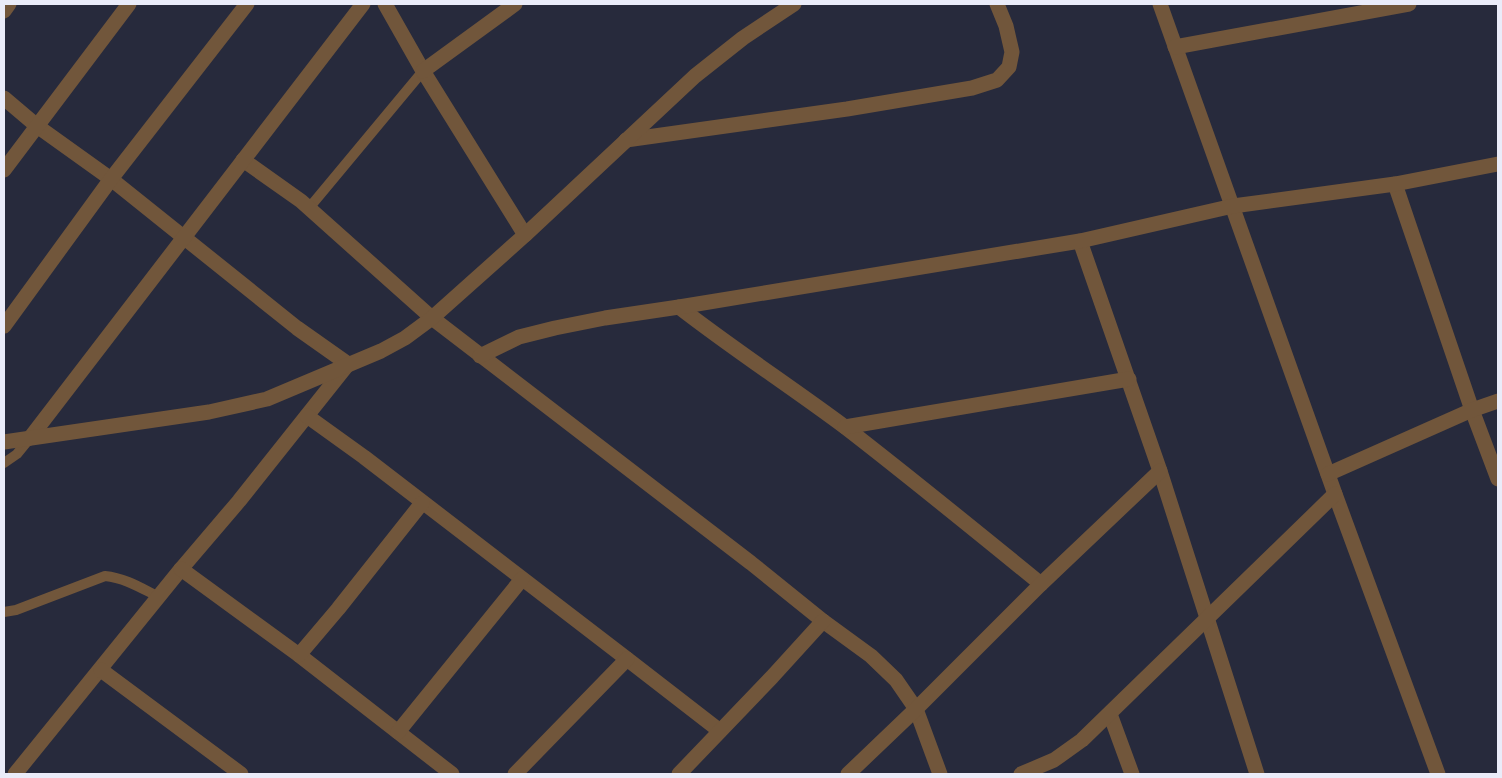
<svg xmlns="http://www.w3.org/2000/svg" width="1502" height="778" viewBox="0 0 1502 778" font-family="'Varela Round',sans-serif">
  <rect width="100%" height="100%" fill="#272a3c"/>
  <g fill="none" stroke-linecap="round" stroke-linejoin="round">
    <g stroke="#71563b" stroke-width="10">
      <path d="M309,208L423,71"/>
      <path d="M4,463L17,454L30,438"/>
      <path d="M4,612L16,610L105,576C125,578 141,588 159,597"/>
    </g>
    <g stroke="#71563b" stroke-width="15">
      <path d="M385,4L423,71L525,235"/>
      <path d="M1160,4L1335,494L1438,774"/>
      <path d="M4,11L9,4"/>
      <path d="M1175,47L1409,4"/>
      <path d="M423,71L515,4"/>
      <path d="M4,98L37,126L111,179L297,328L348,364L239,501L181,569L15,774"/>
      <path d="M626,140L847,109L972,88L997,80L1009,67L1012,52L1006,26L997,4"/>
      <path d="M243,160L301,201L432,318L751,563L823,621L871,656L896,680L916,709L940,774"/>
      <path d="M4,170L129,4"/>
      <path d="M1395,184L1472,410L1498,479"/>
      <path d="M1080,241L1160,471L1257,774"/>
      <path d="M679,307C733,349 790,386 845,427C911,478 976,531 1041,584"/>
      <path d="M4,326L111,179L247,4"/>
      <path d="M480,356L519,337L555,328L605,318L679,307L1080,241L1233,206L1395,184L1498,164"/>
      <path d="M307,416L364,457L627,659L720,731"/>
      <path d="M845,427L1129,379"/>
      <path d="M30,438L363,4"/>
      <path d="M4,442L209,412L267,399L381,351L405,338L432,318L525,235L695,76L743,38L794,4"/>
      <path d="M1328,474L1472,410L1498,401"/>
      <path d="M181,569L299,655L452,774"/>
      <path d="M299,655L338,609L422,503"/>
      <path d="M101,670L241,774"/>
      <path d="M1110,714L1132,774"/>
      <path d="M398,732L522,579"/>
      <path d="M515,774L627,659"/>
      <path d="M679,774L772,677L823,621"/>
      <path d="M848,774L916,709L1041,584L1160,471"/>
      <path d="M1021,774L1054,760L1082,740L1335,494"/>
    </g>
  </g>
  <rect width="1502" height="778" fill="none" stroke="#eaecf9" stroke-width="10"/>
</svg>
